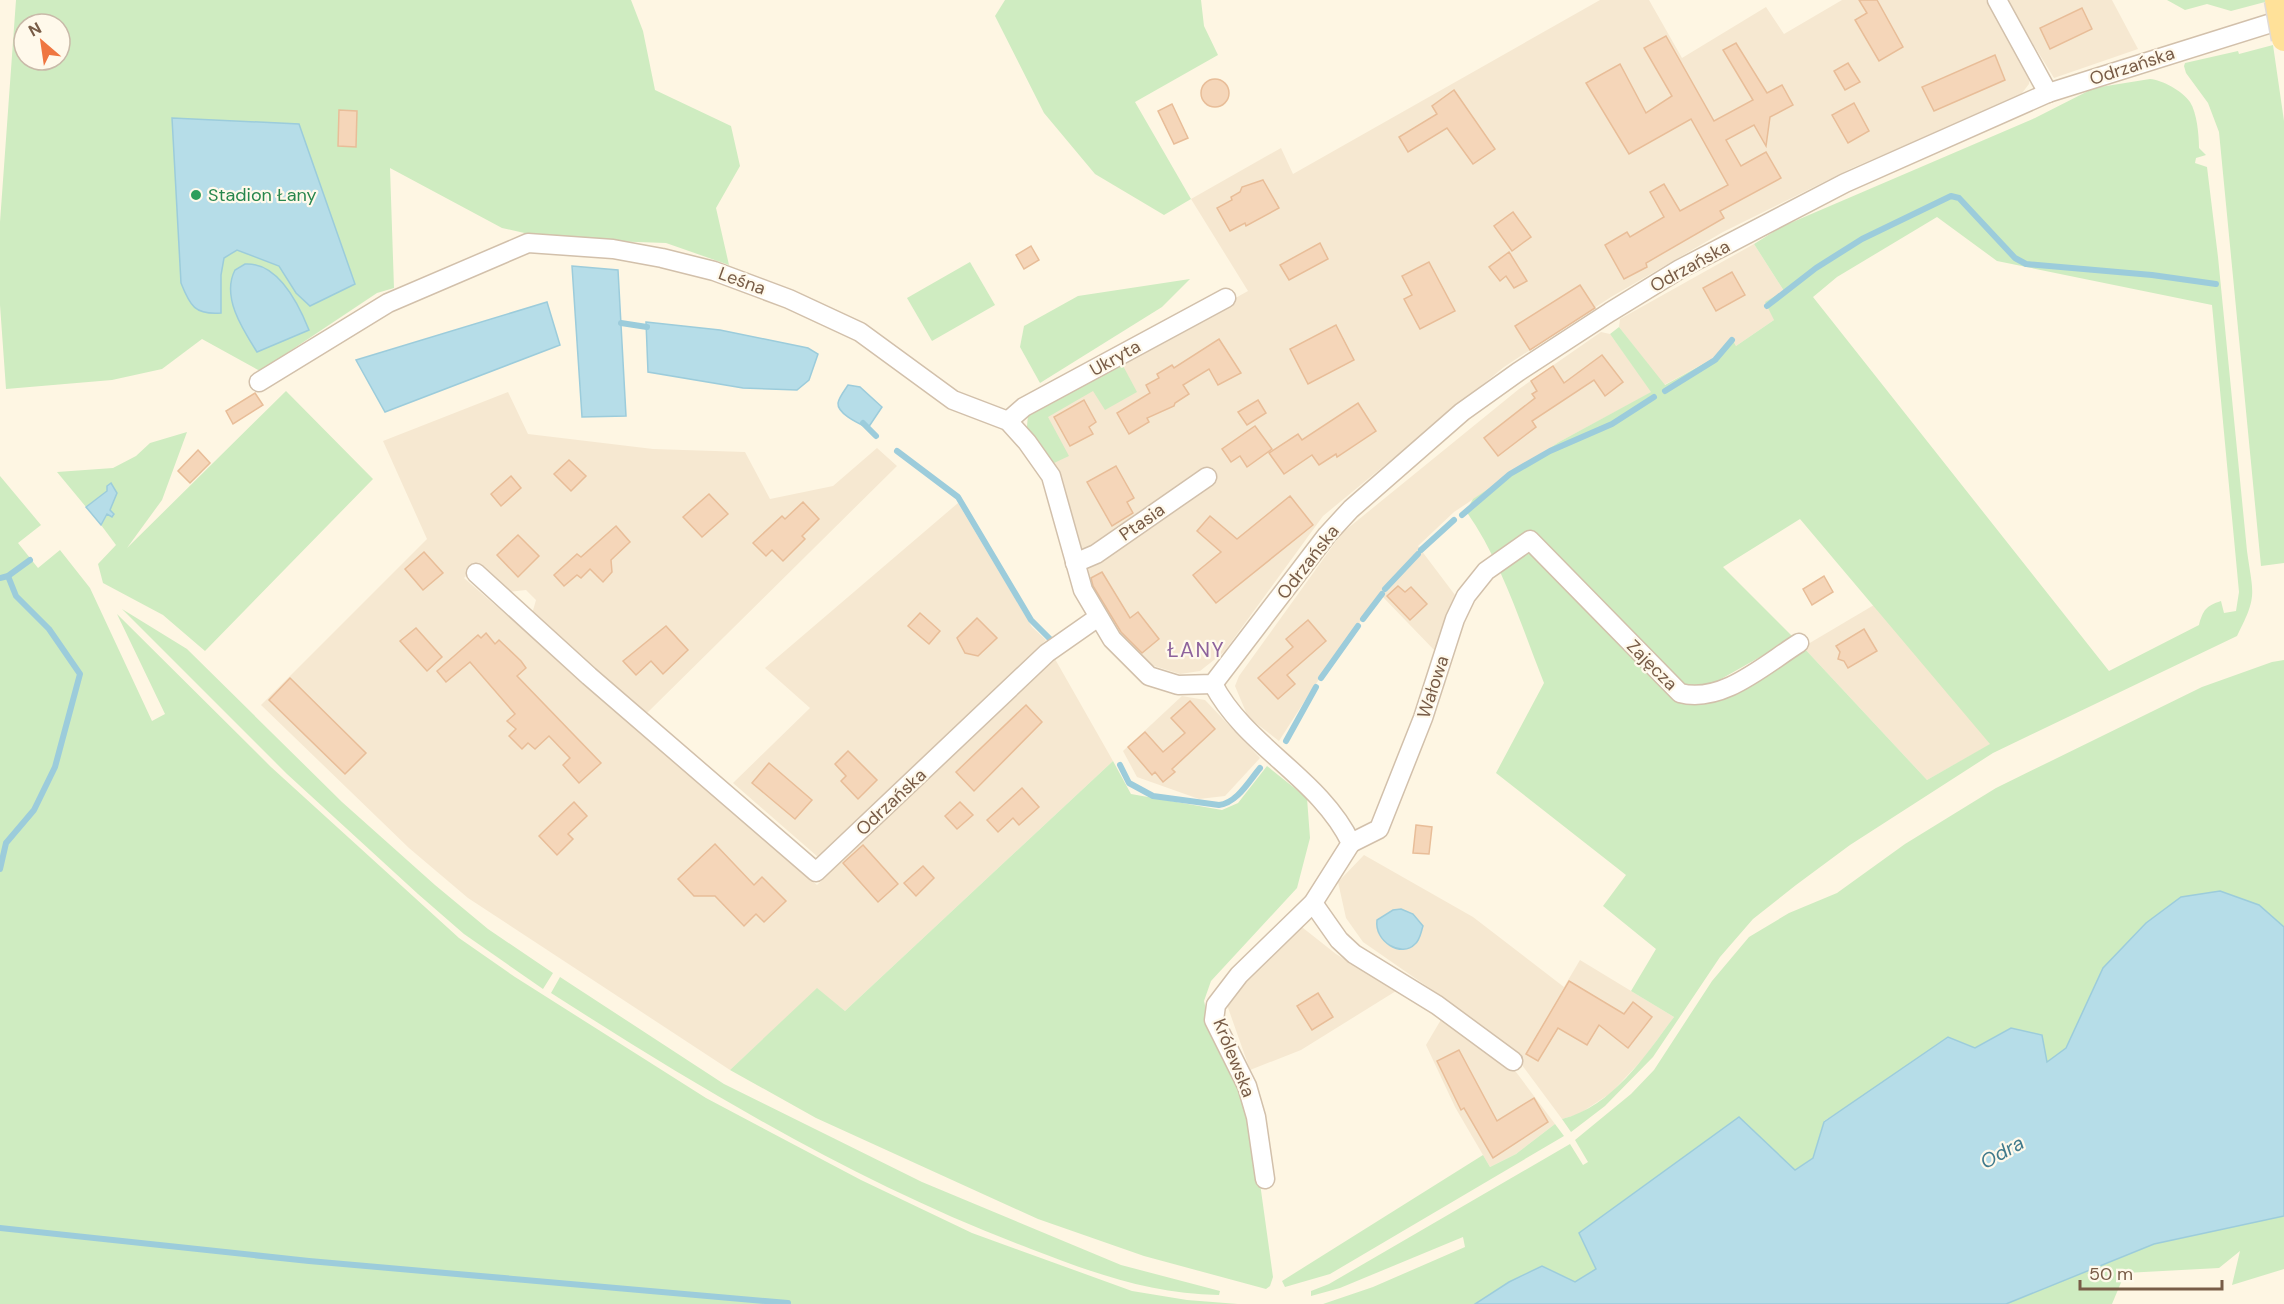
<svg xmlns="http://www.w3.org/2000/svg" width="2284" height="1304" viewBox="0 0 2284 1304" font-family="'DM Sans',sans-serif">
  <rect width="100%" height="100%" fill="#fef6e3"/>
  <g fill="#f6e8d1">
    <path d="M1600,0H1649L1682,58L1766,7L1784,34L1842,0H1986L2030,74L2029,84L2019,97L1852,168L1723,232L1611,297L1504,367L1323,516L1224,652L1200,671L1180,674L1138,661L1115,631L1084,581L1067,497L1054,463L1027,427L1028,416L1034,410L1248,291L1191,199L1281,148L1293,174Z"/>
    <path d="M2006,0H2112L2138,49L2054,78Z"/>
    <path d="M1754,244L1784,291L1774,320L1736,346L1731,337L1714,358L1664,385L1619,327L1620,319Z"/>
    <path d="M1601,332L1610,334L1652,392L1559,442L1454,512L1418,546L1455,595L1437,653L1380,594L1313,688L1279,741L1248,717L1235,686L1239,676L1342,533L1519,389Z"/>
    <path d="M508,392L528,434L653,449L745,452L770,499L833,486L877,448L897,466L647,713L598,673L532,614L536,600L526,590L508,592L478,564L464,578L817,885L1002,706L1055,659L1113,761L845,1011L817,989L730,1070L468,898L409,848L261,705L427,539L383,441Z"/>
    <path d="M958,503L1032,627L1046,640L818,857L733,783L810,708L765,668Z"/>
    <path d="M1874,605L1991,744L1927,780L1803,647Z"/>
    <path d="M1182,696L1205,700L1260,758L1225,796L1199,799L1137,777L1123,751Z"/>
    <path d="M1364,855L1473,917L1564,987L1580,960L1674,1017L1643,1059L1611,1093L1579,1114L1562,1119L1513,1053L1448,1001L1363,942L1346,918L1338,882Z"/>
    <path d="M1298,924L1336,954L1396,991L1301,1050L1250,1070L1226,1002Z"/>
    <path d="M1442,1018L1510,1064L1555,1124L1516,1154L1490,1167L1455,1107L1426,1045Z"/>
  </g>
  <g fill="#cfecc1" fill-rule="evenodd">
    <path d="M16,0H631L643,31L655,90L731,126L740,166L716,208L729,265L666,243L551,239L502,228L390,168L394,288L377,293L260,371L202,339L162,369L112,380L6,389L0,305V222ZM24,24H60V60H24Z"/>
    <path d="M1005,0H1201L1204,26L1218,55L1135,102L1191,199L1164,215L1095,174L1044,113L995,16Z"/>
    <path d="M2167,0H2265V2L2231,11L2207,4L2185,10Z"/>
    <path d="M2273,45L2284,121V563L2261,566L2219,132L2208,103L2186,73L2184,66L2185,63L2238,51L2239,54Z"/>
    <path d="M2150,79C2162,80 2183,91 2190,102C2197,113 2199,135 2199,148L2206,155L2196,158L2195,163L2207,167L2218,257L2247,551C2253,595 2258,595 2237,636L1993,753L1850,845L1796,885L1753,919L1720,957L1653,1057L1605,1106L1571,1132L1562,1119C1613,1106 1644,1057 1674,1017L1631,991L1656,949L1603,906L1626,875L1496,773L1544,683C1521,625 1502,562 1466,511L1473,499L1559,442L1651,392L1610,334L1619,327L1665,385L1714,358L1731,337L1736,346L1774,320L1765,302L1784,291L1754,244L1781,227L2035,118L2094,88ZM1937,217L1997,261L2212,305L2239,592L2236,611L2224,613L2221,601C2206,606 2203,610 2199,625L2109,671L1813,297L1837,277ZM1800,519L1990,744L1927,780L1803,647L1686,701L1683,687L1705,688L1794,638L1723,567Z"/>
    <path d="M970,262L995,305L932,341L907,298Z"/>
    <path d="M1190,279L1162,307L1040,383L1020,347L1024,326L1078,296Z"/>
    <path d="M1121,362L1137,392L1105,410L1093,391L1048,417L1069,456L1054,463L1027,427L1028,416Z"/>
    <path d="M286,391L373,479L205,651L163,615L103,583L98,564L116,545L101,525L110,510L107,491L86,507L57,472L113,468L136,456L150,443L187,432L162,500L127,548Z"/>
    <path d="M0,476L41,525L18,543L38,568L60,550L90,588L152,721L165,714L117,614L271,767L459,938L515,977L706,1098L861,1180L972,1233L1132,1291L1187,1300L1238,1304H0Z"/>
    <path d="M122,609L187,649L342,802L435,885L488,929L553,973L543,989L464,934L418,894L287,774Z"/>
    <path d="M2284,660V927L2259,905L2103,968L2066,1049L2047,1063L2042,1035L2011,1028L1975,1048L1863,1096L1824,1121L1813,1158L1795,1170L1739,1118L1579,1233L1596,1269L1575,1282L1542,1266L1509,1282L1475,1304H1323L1373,1287L1465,1247L1463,1237L1340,1288L1311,1296V1291L1329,1284L1570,1144L1583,1165L1588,1162L1575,1140L1631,1094L1654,1070L1712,981L1749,937L1789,913L1837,893L1905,844L1996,788L2202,687L2272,662Z"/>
    <path d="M1113,761L1131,794L1222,810L1238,803L1267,766L1307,798L1310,838L1297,888L1211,981L1204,1001L1208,1018L1242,1089L1259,1176L1273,1277L1270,1286L1266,1289L1144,1256L1038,1219L816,1118L730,1070L817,988L845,1011Z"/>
    <path d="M560,977L724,1084L922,1182L1121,1265L1220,1291L1219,1295C1151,1294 1093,1273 1031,1249C860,1185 704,1091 551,993Z"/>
    <path d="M1555,1124L1564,1136L1330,1274L1285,1287L1282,1281L1483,1155L1490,1167L1516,1154Z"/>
    <path d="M2284,1216V1269L2232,1285L2240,1251L2219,1268L2125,1273L2112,1304H2006L2154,1244Z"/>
  </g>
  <g fill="#b6dde8" stroke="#9cccdb" stroke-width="1.5">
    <path d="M172,118L299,124L355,284L310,306L296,293L279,266L237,250L224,258L221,275V313C195,315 190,306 181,283Z"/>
    <path d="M245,264C278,262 299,305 309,330L257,352C243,330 221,297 235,270Z"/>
    <path d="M572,266L618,270L626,416L582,417Z"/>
    <path d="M547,302L560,345L385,412L356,360Z"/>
    <path d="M646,322L720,330L808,348L818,354L809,380L797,390L743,388L648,372Z"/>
    <path d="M848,385L860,387L882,407L868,428C860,424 837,414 838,403C839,397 845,390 848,385Z"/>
    <path d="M111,483L117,493L110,510L114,514L112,517L107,514L101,525L86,507L107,491V486Z"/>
    <path d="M2220,891L2259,905L2284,927V1216L2154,1244L2006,1304H1475L1509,1282L1542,1266L1575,1282L1596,1269L1579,1233L1739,1117L1795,1170L1813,1158L1824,1122L1948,1037L1975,1048L2011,1028L2042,1035L2047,1062L2066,1048L2103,968L2146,923L2181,897Z"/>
    <path d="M1401,909L1413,914L1423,926C1421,932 1420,940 1415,944C1402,958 1374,942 1377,920L1393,910Z"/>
  </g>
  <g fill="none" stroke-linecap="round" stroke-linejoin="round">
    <g stroke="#9cccdb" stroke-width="6">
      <path d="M1767,306L1816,268L1862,239L1951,196L1959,198L2015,258L2026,264L2152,275L2216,284"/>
      <path d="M621,323L647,327"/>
      <path d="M1665,391L1715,360L1732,340"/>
      <path d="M863,423L876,436"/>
      <path d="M897,451L958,497L1031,620L1051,640"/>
      <path d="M1462,515L1510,474L1550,451L1612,424L1654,397"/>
      <path d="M1421,550L1454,520"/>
      <path d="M0,578L8,576L30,560"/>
      <path d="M1385,589L1418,554"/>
      <path d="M1363,619L1382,594"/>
      <path d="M1321,678L1358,626"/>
      <path d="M1286,741L1316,687"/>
      <path d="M1120,765L1129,783L1153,796L1219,805C1237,803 1249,781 1260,768"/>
      <path d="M0,869L6,843L34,810L55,767L80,674L49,629L16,596L8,576"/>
      <path d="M0,1228L309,1261L788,1303"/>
    </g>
  </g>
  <g fill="#f5d6b9" stroke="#e8bd98" stroke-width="1.5">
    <path d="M1859,0H1877L1903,47L1879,61L1855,20L1867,13Z"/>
    <path d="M2082,8L2092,29L2050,49L2040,28Z"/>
    <path d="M1666,36L1714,121L1753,100L1723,50L1736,43L1767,93L1782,85L1793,105L1770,117L1766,146L1754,125L1726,140L1741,166L1766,152L1781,178L1720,211L1724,218L1646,263L1647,267L1624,279L1605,245L1627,232L1630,237L1664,217L1650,192L1664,184L1680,211L1728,185L1691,119L1629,154L1586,83L1620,64L1646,113L1672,96L1644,48Z"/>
    <path d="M1995,55L2005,80L1934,111L1922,87Z"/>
    <path d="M1848,63L1860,82L1845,90L1834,71Z"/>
    <circle cx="1215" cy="93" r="14"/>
    <path d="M1454,90L1495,149L1473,164L1447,128L1408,152L1399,137L1437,114L1432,106Z"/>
    <path d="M1854,103L1869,131L1848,143L1832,115Z"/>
    <path d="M1172,104L1188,138L1174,144L1158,111Z"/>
    <path d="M339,110L357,111L356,147L338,146Z"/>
    <path d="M1263,180L1279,208L1246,226L1245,223L1230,231L1217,208L1232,200L1231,197L1240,192L1242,187Z"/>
    <path d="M1513,212L1531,237L1512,251L1494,226Z"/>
    <path d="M1320,243L1328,259L1289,280L1280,265Z"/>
    <path d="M1031,246L1039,260L1024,269L1016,255Z"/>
    <path d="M1509,252L1527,281L1514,288L1506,276L1500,281L1489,267Z"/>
    <path d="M1429,262L1455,311L1420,329L1404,299L1412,295L1402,276Z"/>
    <path d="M1732,272L1745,295L1716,311L1703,288Z"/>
    <path d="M1580,285L1595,308L1530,350L1515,326Z"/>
    <path d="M1336,325L1354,360L1308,384L1290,349Z"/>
    <path d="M1219,339L1241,373L1218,385L1209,369L1183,385L1189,394L1175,403L1174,406L1147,418L1149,422L1129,434L1117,413L1150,393L1146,385L1159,378L1157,374L1172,365L1174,368Z"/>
    <path d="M1602,355L1623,382L1605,396L1594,380L1532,421L1536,427L1498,456L1484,438L1535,398L1532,394L1537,391L1531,381L1553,366L1564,383Z"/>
    <path d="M255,393L263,405L233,424L226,411Z"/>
    <path d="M1084,400L1096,422L1089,427L1093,434L1070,446L1054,417Z"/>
    <path d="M1258,400L1266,413L1247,425L1238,412Z"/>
    <path d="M1358,403L1376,431L1337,457L1336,454L1319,465L1312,455L1284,474L1269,453L1298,434L1302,440Z"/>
    <path d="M1255,426L1272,449L1247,467L1240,456L1231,462L1222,449Z"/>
    <path d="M198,450L210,463L190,483L178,471Z"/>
    <path d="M569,460L586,476L571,491L554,474Z"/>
    <path d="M1116,466L1134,498L1127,502L1133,513L1112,526L1087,482Z"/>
    <path d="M511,476L521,488L501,506L491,494Z"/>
    <path d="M709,494L728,514L702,537L683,517Z"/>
    <path d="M1290,496L1313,525L1216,603L1193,575L1221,552L1197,531L1210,516L1237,539Z"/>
    <path d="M803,502L819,519L802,536L805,539L783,561L772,550L766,556L753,543L782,516L785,519Z"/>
    <path d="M616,526L630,542L611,560L612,572L603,582L590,569L581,578L577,575L564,586L554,575L577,554L581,557Z"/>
    <path d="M518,535L539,556L518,577L497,555Z"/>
    <path d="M424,552L443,573L423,590L405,569Z"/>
    <path d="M1102,572L1130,618L1138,612L1159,639L1142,653L1121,632L1093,586L1091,578Z"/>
    <path d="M1824,576L1833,592L1812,605L1803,589Z"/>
    <path d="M1398,586L1405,592L1411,587L1427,604L1410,620L1387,596Z"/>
    <path d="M920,613L940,631L929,644L908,626Z"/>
    <path d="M977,618L997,638L978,656L965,653L957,638Z"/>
    <path d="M1308,620L1326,641L1287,675L1295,684L1278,699L1258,678L1293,647L1286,639Z"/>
    <path d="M666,626L688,650L663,674L651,661L636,675L623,661Z"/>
    <path d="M416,628L442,657L427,671L400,641Z"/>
    <path d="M1864,629L1877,651L1848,668L1844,661L1838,659L1840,652L1836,646Z"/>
    <path d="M486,633L495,644L499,640L521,661L526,668L517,676L601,763L579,783L563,765L570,758L549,736L535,749L528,743L522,749L509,736L516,729L507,721L515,714L470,662L446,682L437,671L478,635L481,638Z"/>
    <path d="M290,678L366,753L345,774L269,700Z"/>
    <path d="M1190,701L1215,729L1172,769L1175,772L1163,782L1155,772L1152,775L1128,747L1145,732L1163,752L1185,733L1171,718Z"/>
    <path d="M1026,705L1042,722L974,791L956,772Z"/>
    <path d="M848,751L877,780L858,799L841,781L846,776L835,764Z"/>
    <path d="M769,763L812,800L795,819L752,783Z"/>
    <path d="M1022,788L1039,807L1019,825L1013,818L998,832L987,820Z"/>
    <path d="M574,802L587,816L568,834L573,839L557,855L539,836Z"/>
    <path d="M960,802L973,815L957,829L945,816Z"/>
    <path d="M1416,825L1432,827L1429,854L1413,853Z"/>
    <path d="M715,844L754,885L762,877L786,901L764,922L756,914L744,926L715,896H694L678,879Z"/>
    <path d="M863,845L898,884L878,902L843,863Z"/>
    <path d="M923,866L934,878L916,896L904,883Z"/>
    <path d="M1569,981L1624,1014L1633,1002L1652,1017L1628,1048L1599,1025L1587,1045L1558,1028L1538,1061L1526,1054Z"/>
    <path d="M1318,993L1333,1017L1312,1030L1297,1006Z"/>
    <path d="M1459,1050L1497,1121L1534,1098L1548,1122L1493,1158L1464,1108L1461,1110L1437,1061Z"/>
  </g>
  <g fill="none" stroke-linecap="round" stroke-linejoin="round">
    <defs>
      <g id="minor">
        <path d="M1997,0L2048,93"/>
        <path d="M259,382L388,303L528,243L613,249L662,258L714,271L789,299L860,332L953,400L1008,421L1027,442L1051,476L1083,590L1112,639L1149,676L1178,685L1213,684L1327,535L1351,509L1462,412L1518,372L1610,312L1680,269L1845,183L2048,93L2284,19"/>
        <path d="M1008,421L1024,407L1226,298"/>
        <path d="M1075,563L1096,554L1207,477"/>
        <path d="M476,573L589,676L816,872L1047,653L1097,618"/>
        <path d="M1213,684C1246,747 1320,778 1351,843L1313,903L1239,975L1216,1005L1214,1020L1247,1086L1256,1117L1265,1179"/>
        <path d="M1351,843L1379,829L1423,718L1455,619L1466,596L1486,571L1530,540L1680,693C1722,704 1764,665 1799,643"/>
        <path d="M1313,903L1339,940L1354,954L1437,1005L1513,1061"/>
      </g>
    </defs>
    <use href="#minor" stroke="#d2c0ab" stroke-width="21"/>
    <use href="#minor" stroke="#fff" stroke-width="18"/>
    <defs>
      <path id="major-bridge" d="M2277,0L2284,39"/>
    </defs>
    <use href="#major-bridge" stroke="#e1dbd7" stroke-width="27" stroke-linecap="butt"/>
    <use href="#major-bridge" stroke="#ffe199" stroke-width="24"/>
  </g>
  <circle fill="#2e9e5b" stroke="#fff9eb" stroke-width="2" cx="196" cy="195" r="6"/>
  <g text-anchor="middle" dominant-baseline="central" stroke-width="4.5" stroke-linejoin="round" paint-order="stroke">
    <g font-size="18" fill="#785c47" stroke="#fff9eb">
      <text transform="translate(2132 66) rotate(-18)">Odrzańska</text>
      <text transform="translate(1690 266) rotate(-29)">Odrzańska</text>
      <text transform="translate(742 281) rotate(20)">Leśna</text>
      <text transform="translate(1115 358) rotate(-29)">Ukryta</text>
      <text transform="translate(1142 522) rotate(-35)">Ptasia</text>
      <text transform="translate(1308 562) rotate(-52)">Odrzańska</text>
      <text transform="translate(1652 665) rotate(45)">Zajęcza</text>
      <text transform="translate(1433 687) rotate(-72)">Wałowa</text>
      <text transform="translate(891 802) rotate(-43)">Odrzańska</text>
      <text transform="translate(1234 1058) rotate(68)">Królewska</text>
    </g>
    <g font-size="18" fill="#27864d" stroke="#fff9eb" text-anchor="start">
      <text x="208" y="195">Stadion Łany</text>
    </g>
    <g font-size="20" font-style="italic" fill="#407a8c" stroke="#fff9eb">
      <text transform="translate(2002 1152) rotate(-29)">Odra</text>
    </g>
    <g font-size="21" letter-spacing="1.5" fill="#8d629c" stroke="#fff9eb">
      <text x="1196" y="650">ŁANY</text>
    </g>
  </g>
  <g transform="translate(42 42) rotate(331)"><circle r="28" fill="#fff9eb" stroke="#c9baa9" stroke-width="1.5"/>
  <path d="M0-4.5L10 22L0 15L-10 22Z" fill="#ef7641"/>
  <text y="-9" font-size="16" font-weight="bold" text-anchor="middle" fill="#785c47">N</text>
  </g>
  <path d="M2080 1280v9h142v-9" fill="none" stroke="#785c47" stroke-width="3"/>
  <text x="2089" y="1280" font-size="18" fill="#785c47" stroke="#fff9eb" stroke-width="4.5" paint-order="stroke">50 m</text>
</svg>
